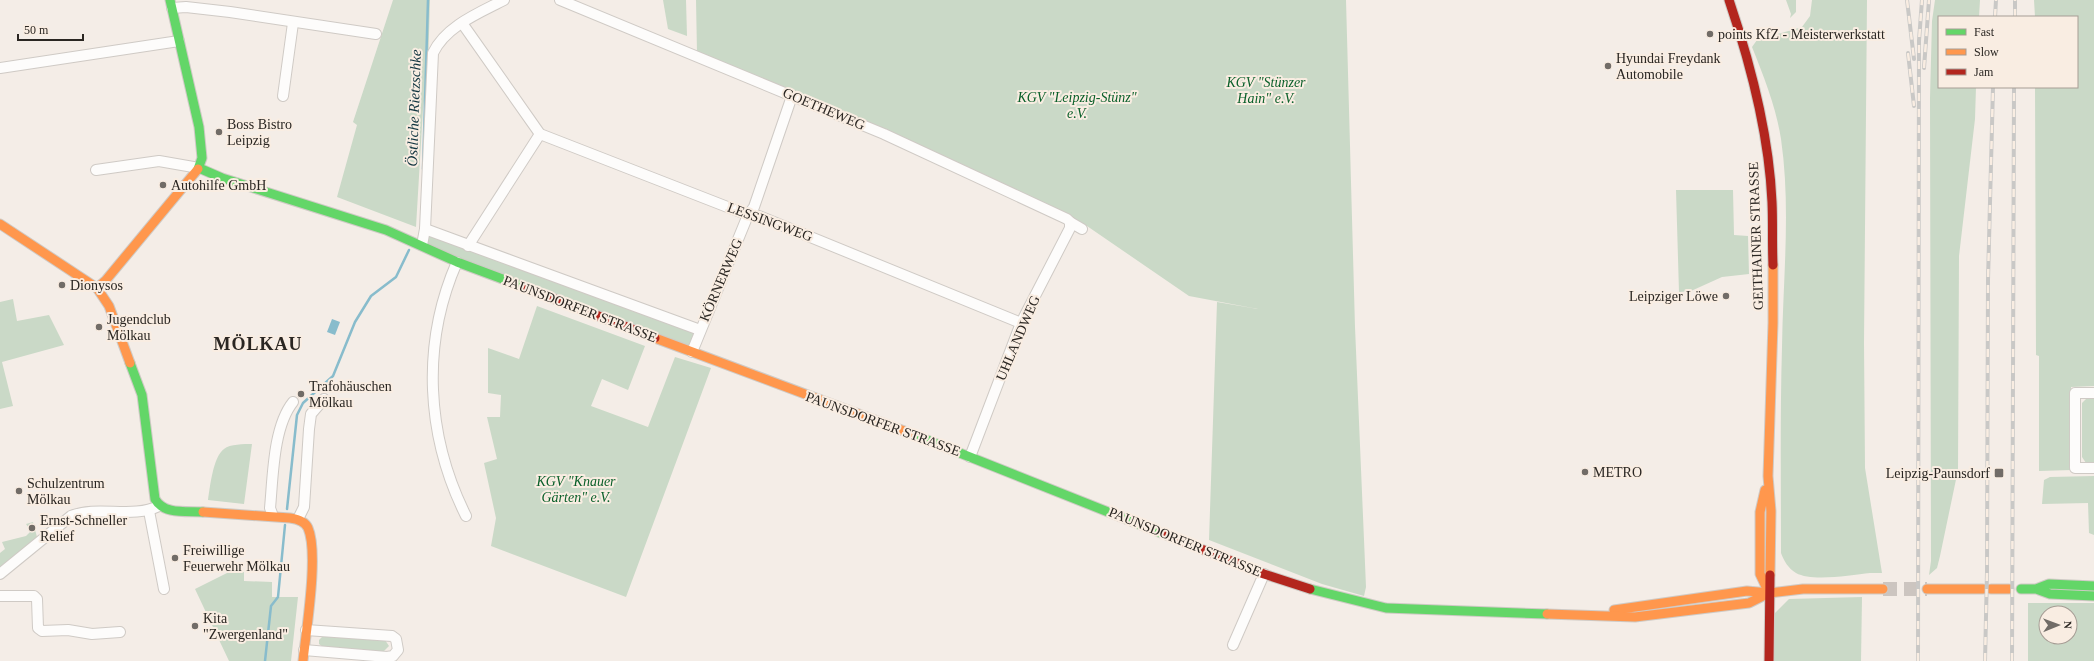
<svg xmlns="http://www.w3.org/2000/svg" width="2094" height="661" viewBox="0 0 2094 661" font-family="Georgia,serif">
  <rect width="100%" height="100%" fill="#f4ede7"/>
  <g fill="#cad9c7" fill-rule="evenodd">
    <path d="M393,0H430L428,68L423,109L416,227L337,197L357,125L353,122Z"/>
    <path d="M663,0H686L687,36L668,29Z"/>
    <path d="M696,0H1346L1355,327L1366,587L1364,596L1322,584L1209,540L1217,302L1258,309L1189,296L1087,226L886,130L790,89L697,53Z"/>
    <path d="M1786,0H1796V12L1790,18L1791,14Z"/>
    <path d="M1812,0H1867L1864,343L1865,468L1882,573H1870C1851,575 1812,582 1796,573C1788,568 1784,561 1781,553C1781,484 1780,416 1782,347C1783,278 1791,208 1781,139C1776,107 1764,77 1752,47L1757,40L1802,27L1810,16Z"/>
    <path d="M1935,0H1980L1979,17H1939V87H1976L1975,119L1959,256L1958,470L1940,556L1937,568L1929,575L1931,561L1930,98L1932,21Z"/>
    <path d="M2034,0H2094V386L2071,387L2072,470L2039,471V356L2036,355L2035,87H2077V17H2035Z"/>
    <path d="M1676,190H1733L1734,235L1748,236L1749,274L1722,277L1691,291L1679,292Z"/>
    <path d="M425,229L700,330L692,352L422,245Z"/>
    <path d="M13,299L17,321L49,315L64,345L2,362L13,406L0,409V302Z"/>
    <path d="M537,306L645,346L628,390L602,379L591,406L648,427L675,357L711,368L626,597L491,546L496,518L484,463L497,459L487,417H500L501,395L488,393V348L519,359Z"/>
    <path d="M2094,398V463H2086L2082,457V403L2086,399Z"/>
    <path d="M252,444L244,504L208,500C210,487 213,457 224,449C230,444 244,444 252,444Z"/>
    <path d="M2094,476V535L2089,533L2088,503L2042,504L2044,480L2050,477Z"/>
    <path d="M33,522L37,537L0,569V553L5,549L2,542L26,536L31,531L26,524Z"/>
    <path d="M244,572V581L272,582V597H298L291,661H229L195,589L227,573Z"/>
    <path d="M1862,597L1861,661H1772V616L1789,599Z"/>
    <path d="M2028,603H2094V661H2028ZM2046,613H2070V637H2046Z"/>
    <path d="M324,635L385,640L389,646L383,652L323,647L319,644V640Z"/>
  </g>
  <path fill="#88bccc" d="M332,319L340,322L335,335L327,332Z"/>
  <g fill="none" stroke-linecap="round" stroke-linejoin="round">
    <g stroke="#88bccc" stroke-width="2.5">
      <path d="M423,169L428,0"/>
      <path d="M287,509L297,415L303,403L333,376L355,322L371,296L396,277L409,250"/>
      <path d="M265,661L271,606L278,597L285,525"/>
    </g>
    <path stroke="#ccc5c0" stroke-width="14" stroke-dasharray="14 7" stroke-linecap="butt" d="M1883,589H1927"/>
    <defs>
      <g id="street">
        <path d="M560,0L884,134L1067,219L1070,222L1082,229"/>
        <path d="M172,8L186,7L230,12L376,34"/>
        <path d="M462,23L540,134L748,215L759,216L1021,323"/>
        <path d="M0,68L179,41"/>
        <path d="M283,96L293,23"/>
        <path d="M96,170L159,161L199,168"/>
        <path d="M425,229L700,330"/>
        <path d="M422,245L425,229L433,53C446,26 479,13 504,0"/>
        <path d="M468,246L540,134"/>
        <path d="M457,262C421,344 426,436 466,516"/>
        <path d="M692,352L748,215L754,207L792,96"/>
        <path d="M2094,393H2075V468H2094"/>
        <path d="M970,457L1021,323L1070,228V222"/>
        <path d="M149,511L164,589"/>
        <path d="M273,516L270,508C273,477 273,427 293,402"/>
        <path d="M298,519L304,507L309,429L311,414L324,399"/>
        <path d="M0,574L71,516C98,505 132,519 159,506"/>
        <path d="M0,596H34L37,599L38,628L42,631L68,630L92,634L120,632"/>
        <path d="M1233,645L1264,574"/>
        <path d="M304,650L387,657L393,656L398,650L396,639L392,636L306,630"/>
      </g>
      <g id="fast">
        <path d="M170,0L199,127L202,158L198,169"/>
        <path d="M199,168L222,178L386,230L457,262L524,287"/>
        <path d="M130,363L142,395L155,499C164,515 186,511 203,512"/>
        <path d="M912,434L1166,535"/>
        <path d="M1310,589L1386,608L1547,614"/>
        <path d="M2021,589H2036L2049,584L2094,586"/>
        <path d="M2039,590L2050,594L2094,596"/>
      </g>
      <g id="slow">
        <path d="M0,224L97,288L109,306L130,363"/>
        <path d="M97,288L106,280L198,169"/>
        <path d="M655,338L912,434"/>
        <path d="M1765,490L1760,512V574L1769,593"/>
        <path d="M203,512L290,518C297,519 305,521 308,528C319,553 306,631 303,661"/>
        <path d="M1770,575L1771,511L1768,476L1773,323V265"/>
        <path d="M1927,589H1983"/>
        <path d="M1991,589H2009"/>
        <path d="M1614,610L1747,591L1769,593L1803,589H1883"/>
        <path d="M1547,614L1635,617L1749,603L1769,593"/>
      </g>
      <g id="jam">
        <path d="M1729,0C1751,65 1769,133 1772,202C1773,223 1772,244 1773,265"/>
        <path d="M524,287L655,338"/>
        <path d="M1166,535L1264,574L1310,589"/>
        <path d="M1769,661L1770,575"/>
      </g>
    </defs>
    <use href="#street" stroke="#cfcac5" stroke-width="12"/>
    <use href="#fast" stroke="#cfcac5" stroke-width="11"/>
    <use href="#slow" stroke="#cfcac5" stroke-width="11"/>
    <use href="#jam" stroke="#cfcac5" stroke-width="11"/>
    <use href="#street" stroke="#fdfcfb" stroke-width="10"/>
    <use href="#fast" stroke="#63d668" stroke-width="9"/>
    <use href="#slow" stroke="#ff974d" stroke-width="9"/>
    <use href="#jam" stroke="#b3261e" stroke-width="9"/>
    <defs>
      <g id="rail">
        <path d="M1907,0L1914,59"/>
        <path d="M1995,17L1996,0"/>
        <path d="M2015,17V0"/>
        <path d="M1908,53L1914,106"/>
        <path d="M1924,68L1929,0"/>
        <path d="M1918,661L1919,41L1922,0"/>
        <path d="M1985,661L1987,572L1988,280L1993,87"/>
        <path d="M2012,661L2014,87"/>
      </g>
    </defs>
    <use href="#rail" stroke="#c9c8c6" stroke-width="4"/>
    <use href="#rail" stroke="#f9ede2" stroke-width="2.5" stroke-dasharray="8" stroke-linecap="butt"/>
  </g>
  <g fill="#716c67" stroke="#f9ede2" stroke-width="1.5">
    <circle cx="1710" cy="34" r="4"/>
    <circle cx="1608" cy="66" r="4"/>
    <circle cx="219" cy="132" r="4"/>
    <circle cx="163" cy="185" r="4"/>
    <circle cx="62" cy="285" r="4"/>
    <circle cx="1726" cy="296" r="4"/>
    <circle cx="99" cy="327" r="4"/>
    <circle cx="301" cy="394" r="4"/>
    <circle cx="1585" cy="472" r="4"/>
    <rect x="1994" y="468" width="10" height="10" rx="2"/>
    <circle cx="19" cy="491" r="4"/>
    <circle cx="32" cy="528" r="4"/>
    <circle cx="175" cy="558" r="4"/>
    <circle cx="195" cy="626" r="4"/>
  </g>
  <g text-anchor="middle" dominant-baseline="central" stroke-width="4" stroke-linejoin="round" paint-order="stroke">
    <g font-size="14" fill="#2a2622" stroke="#f9ede2" text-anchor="start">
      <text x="1718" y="34">points KfZ - Meisterwerkstatt</text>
      <text x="1616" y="58">Hyundai Freydank<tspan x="1616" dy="16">Automobile</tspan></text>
      <text x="227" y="124">Boss Bistro<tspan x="227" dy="16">Leipzig</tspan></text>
      <text x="171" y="185">Autohilfe GmbH</text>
      <text x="70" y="285">Dionysos</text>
      <text x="1718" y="296" text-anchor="end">Leipziger Löwe</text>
      <text x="107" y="319">Jugendclub<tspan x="107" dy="16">Mölkau</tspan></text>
      <text x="309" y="386">Trafohäuschen<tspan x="309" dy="16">Mölkau</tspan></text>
      <text x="1593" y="472">METRO</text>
      <text x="1990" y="473" text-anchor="end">Leipzig-Paunsdorf</text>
      <text x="27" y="483">Schulzentrum<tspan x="27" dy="16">Mölkau</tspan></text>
      <text x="40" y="520">Ernst-Schneller<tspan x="40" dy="16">Relief</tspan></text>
      <text x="183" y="550">Freiwillige<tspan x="183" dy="16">Feuerwehr Mölkau</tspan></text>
      <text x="203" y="618">Kita<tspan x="203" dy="16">"Zwergenland"</tspan></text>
    </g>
    <g font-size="14" font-style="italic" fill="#095f29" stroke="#f9ede2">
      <text x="1266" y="82">KGV "Stünzer<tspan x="1266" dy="16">Hain" e.V.</tspan></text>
      <text x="1077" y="97">KGV "Leipzig-Stünz"<tspan x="1077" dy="16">e.V.</tspan></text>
      <text x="576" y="481">KGV "Knauer<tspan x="576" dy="16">Gärten" e.V.</tspan></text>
    </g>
    <g font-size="14" fill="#2a2622" stroke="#f9ede2">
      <text transform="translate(824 109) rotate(23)">GOETHEWEG</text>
      <text transform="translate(770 222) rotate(20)">LESSINGWEG</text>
      <text transform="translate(1756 236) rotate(-92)">GEITHAINER STRASSE</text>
      <text transform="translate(721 280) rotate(-67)">KÖRNERWEG</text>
      <text transform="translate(580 309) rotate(21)">PAUNSDORFER STRASSE</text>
      <text transform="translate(1018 338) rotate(-67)">UHLANDWEG</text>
      <text transform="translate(883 424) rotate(20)">PAUNSDORFER STRASSE</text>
      <text transform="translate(1185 542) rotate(22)">PAUNSDORFER STRASSE</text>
    </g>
    <g font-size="15" font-style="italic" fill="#113540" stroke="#f9ede2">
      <text transform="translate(414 108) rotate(-88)">Östliche Rietzschke</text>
    </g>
    <g font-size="18" font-weight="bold" letter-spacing="1" fill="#2a2622" stroke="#f9ede2">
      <text x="258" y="344">MÖLKAU</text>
    </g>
  </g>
  <rect x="1938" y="16" width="140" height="72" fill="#f9ede2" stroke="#a69d95"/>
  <rect x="1946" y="29" width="20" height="6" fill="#63d668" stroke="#a69d95"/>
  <text x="1974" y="36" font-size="12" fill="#2a2622">Fast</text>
  <rect x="1946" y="49" width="20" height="6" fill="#ff974d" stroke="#a69d95"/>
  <text x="1974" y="56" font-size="12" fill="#2a2622">Slow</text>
  <rect x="1946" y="69" width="20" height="6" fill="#b3261e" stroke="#a69d95"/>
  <text x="1974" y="76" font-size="12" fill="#2a2622">Jam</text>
  <g transform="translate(2058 625) rotate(89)"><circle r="19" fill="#f9ede2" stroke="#a69d95"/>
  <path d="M0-3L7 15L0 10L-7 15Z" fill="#716c67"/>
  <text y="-6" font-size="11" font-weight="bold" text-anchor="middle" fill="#2a2622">N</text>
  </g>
  <path d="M18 34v6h65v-6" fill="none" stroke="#2a2622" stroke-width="2"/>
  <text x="24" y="34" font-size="12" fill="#2a2622" stroke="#f9ede2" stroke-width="3" paint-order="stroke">50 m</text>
</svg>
